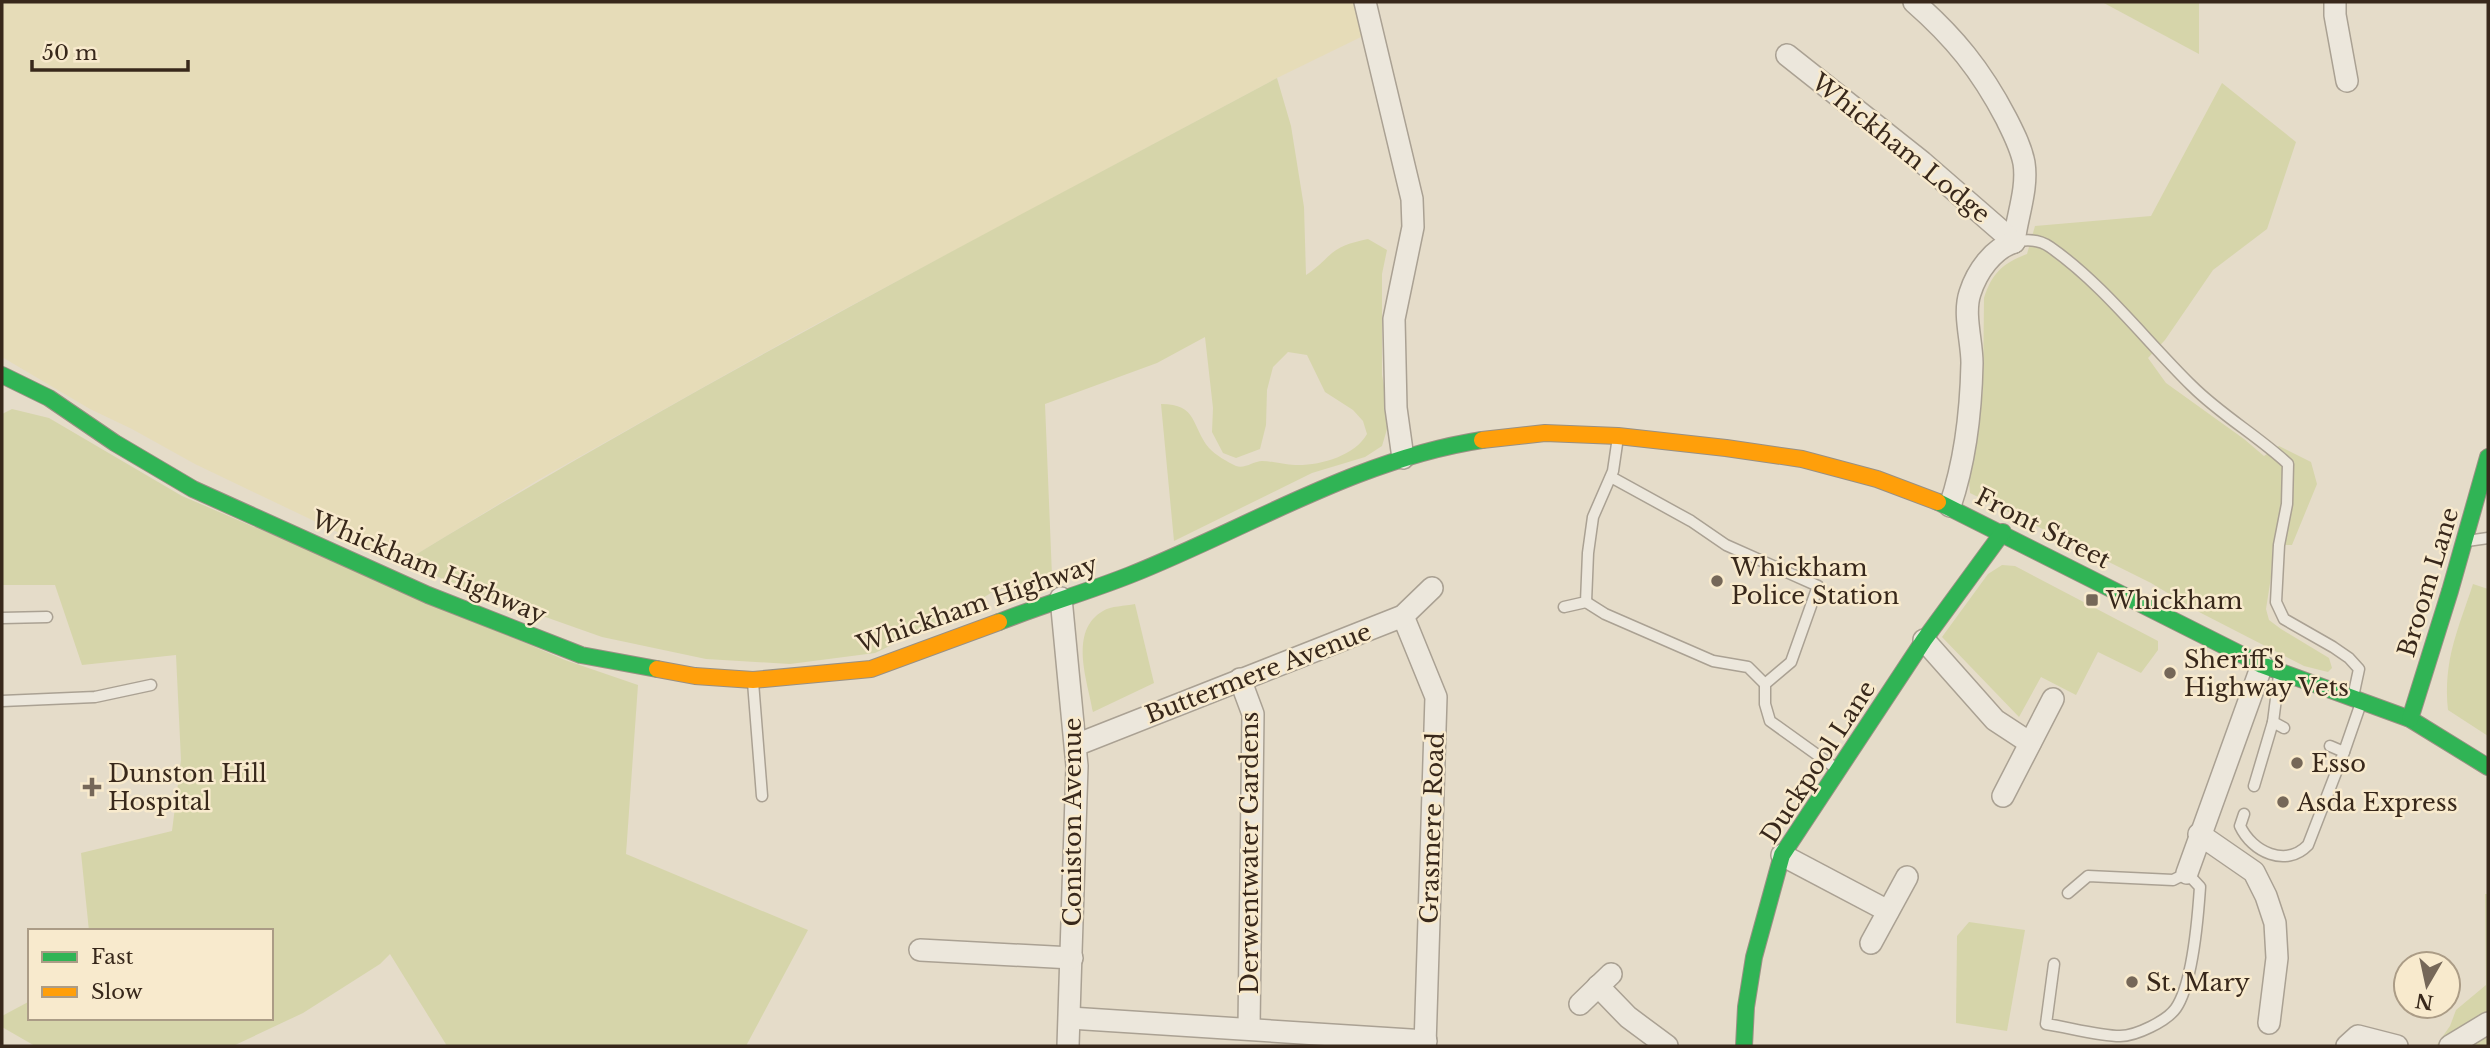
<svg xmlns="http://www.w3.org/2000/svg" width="2490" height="1048" viewBox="0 0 2490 1048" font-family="'Libre Baskerville',serif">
  <rect width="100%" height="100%" fill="#e5dcc9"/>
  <path fill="#e6dcb8" d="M2,2H1353L1363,36L1277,78L798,334L538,480L402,563L195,464L132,429L90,409L2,357Z"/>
  <g fill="#d6d5aa">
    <path d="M2102,2H2199V54Z"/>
    <path d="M1277,78L1291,126L1304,207L1306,275C1316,269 1323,261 1332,253C1343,244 1355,242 1368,239L1387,250L1382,274V375L1390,419L1382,446L1365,457L1312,473L1174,541L1161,404C1198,404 1191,426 1209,448C1214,454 1229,463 1236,466C1245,469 1254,461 1262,461C1273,461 1284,465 1295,465C1319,466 1355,456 1367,434L1363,421L1353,410L1325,392L1307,355L1288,352L1273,367L1267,390L1266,425L1260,449L1236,458L1223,453L1212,432L1213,408L1205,337L1157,363L1045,404L1052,576L994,591L957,614L875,653L790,664L706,659L602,637L492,598L402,563C687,389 983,235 1277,78Z"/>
    <path d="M2222,83L2296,142L2267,229L2213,270L2165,340L2148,358L2166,383L2244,439L2264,456L2279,446L2311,462L2317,484L2292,545H2273L2271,577L2266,609L2269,620L2281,629L2329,658L2332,668L2328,672L2304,666L2201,613L2151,583L1970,493L1969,481L1983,391L1984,298C1992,273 2003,263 2027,254L2035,226L2151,216Z"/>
    <path d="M12,409L49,418L182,496L565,660L638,685L626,854L808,930L746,1046H447L390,954L380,964L303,1013L233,1046H35L2,1027V1016L30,1001V1018H271V931H89L81,853L172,831L181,760L176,655L82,665L55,585H2V414Z"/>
    <path d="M2002,565L2015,566L2158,641V650L2141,673L2098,652L2076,695L2041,677L2019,717L1942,637L1988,574Z"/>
    <path d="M2473,584L2488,589V736L2448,710C2443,660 2458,630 2473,584Z"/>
    <path d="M1135,604L1154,683L1093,712C1088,682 1068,631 1103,611C1111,606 1125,606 1135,604Z"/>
    <path d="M2485,894H2488V1046H2436L2450,1026L2456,1010L2486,985Z"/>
    <path d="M1969,922L2025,930L2007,1031L1956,1023L1957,936Z"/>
  </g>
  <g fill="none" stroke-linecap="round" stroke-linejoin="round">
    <defs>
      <g id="lane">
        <path d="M2014,242C2027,239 2039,239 2050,247C2103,284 2146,341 2192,386C2221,415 2258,436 2288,464L2287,504L2279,545L2276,602L2284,619L2333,647L2349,658L2359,669L2353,697"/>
        <path d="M1611,477L1691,521L1726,545L1818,586L1791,662L1765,684V704L1770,721L1837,769"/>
        <path d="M2467,541L2488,538"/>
        <path d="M1586,602L1605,614L1713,661L1748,667L1765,684"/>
        <path d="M1564,607L1586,602L1588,553L1593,517L1613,471L1618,437"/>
        <path d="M2,618L47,617"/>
        <path d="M2279,675L2273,722L2284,728"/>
        <path d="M753,682L762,796"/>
        <path d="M2,701L95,697L151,685"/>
        <path d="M2330,746L2344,752L2361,703"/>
        <path d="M2254,786L2273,722"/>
        <path d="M2244,814L2240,826C2252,852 2286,868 2308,845L2344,752"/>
        <path d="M2054,964L2046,1024C2067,1027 2099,1036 2120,1036C2136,1036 2167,1021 2176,1008C2193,983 2198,917 2200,887L2187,873L2173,880L2088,876L2068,893"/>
      </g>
      <g id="street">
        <path d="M1365,2L1412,199L1413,227L1394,319L1396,408L1403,458"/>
        <path d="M1914,2C1954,37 1981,70 2006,118C2013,132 2021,147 2024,163C2028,189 2017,216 2014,242"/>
        <path d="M2335,2V15L2347,81"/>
        <path d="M1787,55L1922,162L2014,242"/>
        <path d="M1950,506C1966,459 1971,412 1972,363C1972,341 1963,314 1970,293C1977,271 1993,249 2014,242"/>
        <path d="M1061,598L1077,766L1068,1046"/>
        <path d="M1403,616L1436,697L1425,1046"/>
        <path d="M1924,640L1995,720L2030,743"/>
        <path d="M1240,679L1253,714L1249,1028"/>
        <path d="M1076,745L1403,616L1432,588"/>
        <path d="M2003,796L2053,699"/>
        <path d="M2199,834L2254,872L2266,896L2275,923L2277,958L2269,1023"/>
        <path d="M1782,855L1888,911"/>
        <path d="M2187,873L2262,665"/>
        <path d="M1871,943L1907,877"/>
        <path d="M920,950L1072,958"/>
        <path d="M1598,986L1628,1017L1667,1046"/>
        <path d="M1580,1004L1611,974"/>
        <path d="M1070,1018L1426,1041"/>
        <path d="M2347,1046L2358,1036L2397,1046"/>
        <path d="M2450,1046L2488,1023"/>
      </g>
      <g id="fast">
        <path d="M2,375L49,398L115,443L193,489L428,595L581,655L657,669"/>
        <path d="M1938,502L2262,665L2410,719L2488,767"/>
        <path d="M999,622C1042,605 1087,592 1130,575C1246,529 1357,459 1482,440"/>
        <path d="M2410,719L2450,591L2488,457"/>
        <path d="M1744,1046L1746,1007L1754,957L1782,855L1924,640L2003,532"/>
      </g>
      <g id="slow">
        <path d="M1482,440L1545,433L1618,436L1726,448L1802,459L1877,479L1938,502"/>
        <path d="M657,669L695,676L753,680L871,669L999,622"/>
      </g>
    </defs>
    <use href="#lane" stroke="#aaa193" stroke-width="13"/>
    <use href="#street" stroke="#aaa193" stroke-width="24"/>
    <use href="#fast" stroke="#999083" stroke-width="18"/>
    <use href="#slow" stroke="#999083" stroke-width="18"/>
    <use href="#lane" stroke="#ece7dc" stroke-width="10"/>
    <use href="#street" stroke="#ece7dc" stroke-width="21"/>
    <use href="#fast" stroke="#30b455" stroke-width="16"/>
    <use href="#slow" stroke="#ff9f0a" stroke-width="16"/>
  </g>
  <g fill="#756758" stroke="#f8eacd" stroke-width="2.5">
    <circle cx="1717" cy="581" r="7"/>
    <rect x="2085" y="593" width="14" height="14" rx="3.5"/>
    <circle cx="2170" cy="673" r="7"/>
    <circle cx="2297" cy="763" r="7"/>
    <path d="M88.5 776.5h7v7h7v7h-7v7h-7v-7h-7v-7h7z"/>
    <circle cx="2283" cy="802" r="7"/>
    <circle cx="2132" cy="982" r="7"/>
  </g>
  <g text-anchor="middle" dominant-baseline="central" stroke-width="5" stroke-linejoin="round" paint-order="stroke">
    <g font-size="24" fill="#38281b" stroke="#f8eacd">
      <text transform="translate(1901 148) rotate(39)">Whickham Lodge</text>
      <text transform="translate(2043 528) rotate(27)">Front Street</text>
      <text transform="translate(429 567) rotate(23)">Whickham Highway</text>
      <text transform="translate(2428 582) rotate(-73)">Broom Lane</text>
      <text transform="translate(977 604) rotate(-19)">Whickham Highway</text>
      <text transform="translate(1258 673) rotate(-21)">Buttermere Avenue</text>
      <text transform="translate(1818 762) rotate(-57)">Duckpool Lane</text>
      <text transform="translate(1072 822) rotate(-90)">Coniston Avenue</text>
      <text transform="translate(1432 828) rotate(-88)">Grasmere Road</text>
      <text transform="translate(1249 853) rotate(-90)">Derwentwater Gardens</text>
    </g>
    <g font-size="24" fill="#38281b" stroke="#f8eacd" text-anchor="start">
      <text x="1731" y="567">Whickham<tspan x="1731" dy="28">Police Station</tspan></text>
      <text x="2106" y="600">Whickham</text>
      <text x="2184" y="659">Sheriff's<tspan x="2184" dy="28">Highway Vets</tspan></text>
      <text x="2311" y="763">Esso</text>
      <text x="108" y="773">Dunston Hill<tspan x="108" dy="28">Hospital</tspan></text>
      <text x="2297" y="802">Asda Express</text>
      <text x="2146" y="982">St. Mary</text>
    </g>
  </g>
  <rect width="2490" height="1048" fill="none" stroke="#38281b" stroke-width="7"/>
  <rect x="28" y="929" width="245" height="91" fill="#f8eacd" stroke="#ab9c86" stroke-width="2"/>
  <rect x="42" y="952" width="35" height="10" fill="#30b455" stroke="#ab9c86" stroke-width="2"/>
  <text x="91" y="964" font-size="21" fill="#38281b">Fast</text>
  <rect x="42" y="987" width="35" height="10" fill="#ff9f0a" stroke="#ab9c86" stroke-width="2"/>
  <text x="91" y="999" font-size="21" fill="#38281b">Slow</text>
  <g transform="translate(2427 985) rotate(189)"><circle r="33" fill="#f8eacd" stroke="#ab9c86" stroke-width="2"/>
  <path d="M0-5L12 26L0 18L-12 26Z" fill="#756758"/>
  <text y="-10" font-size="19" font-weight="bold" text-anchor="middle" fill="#38281b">N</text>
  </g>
  <path d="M32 60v10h156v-10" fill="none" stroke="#38281b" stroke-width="3.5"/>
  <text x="42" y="60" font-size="21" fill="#38281b" stroke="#f8eacd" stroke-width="5" paint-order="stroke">50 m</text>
</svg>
